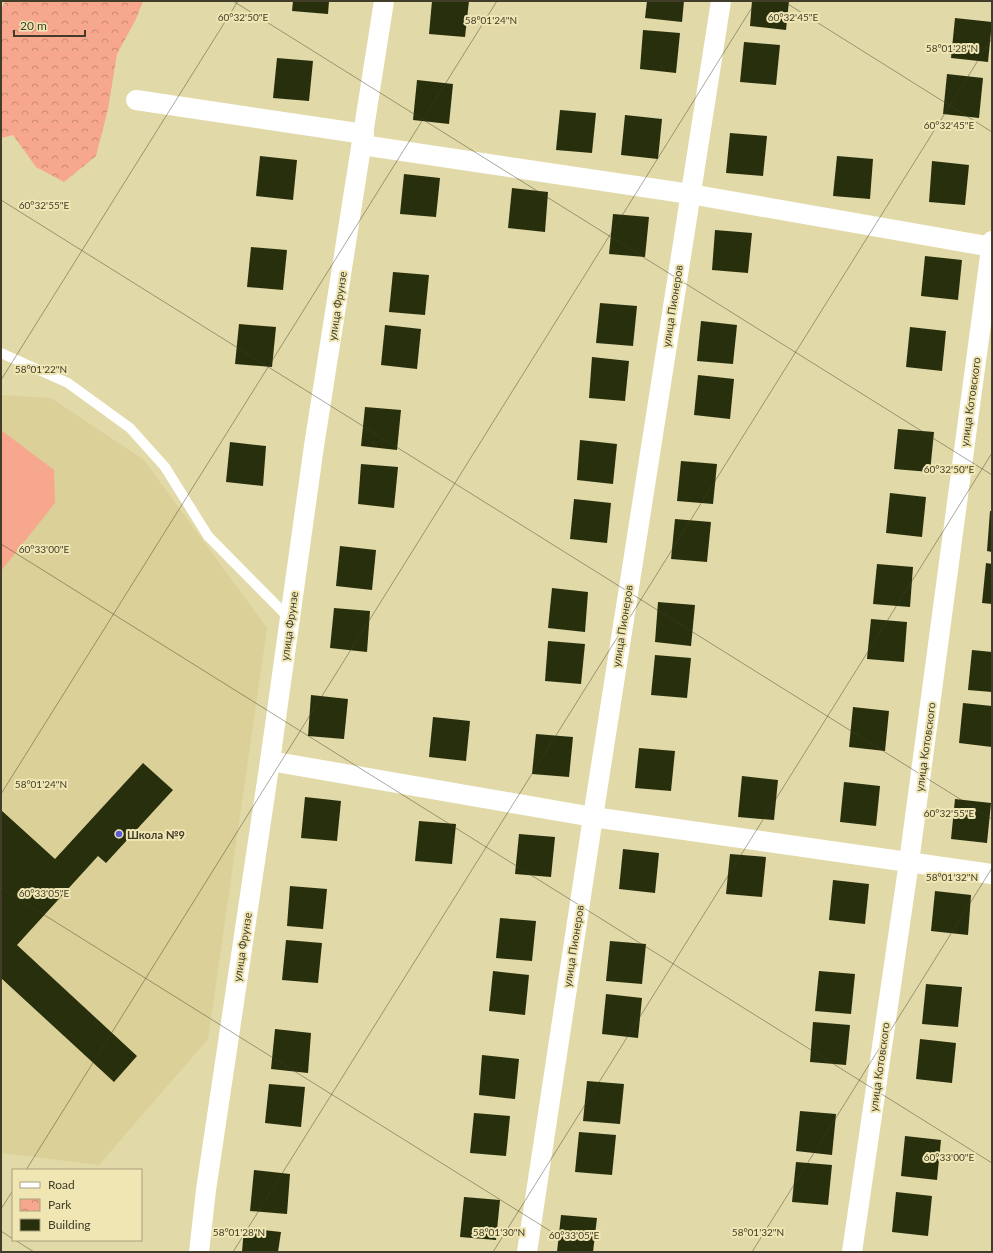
<svg xmlns="http://www.w3.org/2000/svg" width="993" height="1253" viewBox="0 0 993 1253" font-family="Lato,sans-serif">
  <defs>
    <pattern id="park-crowns" width="20" height="18" patternUnits="userSpaceOnUse"><rect width="20" height="18" fill="#f6a78d"/><path d="M2 6a3 3 0 1 1 6 0M12 15a3 3 0 1 1 6 0" fill="none" stroke="#c98973"/></pattern>
  </defs>
  <rect width="100%" height="100%" fill="#e1d9a7"/>
  <path fill="#dbd097" d="M1,395L51,398L144,460L267,628L208,1039L99,1165L1,1153Z"/>
  <path fill="url(#park-crowns)" d="M5,1H143L136,19L117,54L108,109L96,156L64,182L36,167L13,135L1,138V10Z"/>
  <path fill="#f6a78d" d="M1,430L54,470L55,503L1,571Z"/>
  <g fill="#282f0d">
    <path d="M293,1H329L328,14L292,11Z"/>
    <path d="M432,1H469L465,37L429,34Z"/>
    <path d="M647,1H684L682,22L645,18Z"/>
    <path d="M752,1H789L786,30L750,26Z"/>
    <path d="M955,18L992,22L988,62L951,58Z"/>
    <path d="M643,30L680,33L676,73L640,69Z"/>
    <path d="M744,42L780,45L776,85L740,82Z"/>
    <path d="M277,58L313,61L309,101L273,98Z"/>
    <path d="M947,74L983,78L979,118L943,114Z"/>
    <path d="M417,80L453,84L449,124L413,120Z"/>
    <path d="M560,110L596,113L592,153L556,150Z"/>
    <path d="M625,115L662,119L658,159L621,155Z"/>
    <path d="M730,133L767,136L763,176L726,173Z"/>
    <path d="M260,156L297,160L293,200L256,196Z"/>
    <path d="M837,156L873,159L870,199L833,196Z"/>
    <path d="M932,161L969,165L965,205L929,202Z"/>
    <path d="M404,174L440,178L436,217L400,214Z"/>
    <path d="M512,188L548,192L545,232L508,228Z"/>
    <path d="M613,214L649,217L645,257L609,254Z"/>
    <path d="M715,230L752,233L748,273L712,270Z"/>
    <path d="M251,247L287,250L283,290L247,287Z"/>
    <path d="M925,256L962,260L958,300L921,296Z"/>
    <path d="M393,272L429,275L425,315L389,312Z"/>
    <path d="M600,303L637,306L633,346L596,343Z"/>
    <path d="M701,321L737,325L733,364L697,361Z"/>
    <path d="M239,324L276,327L272,367L235,364Z"/>
    <path d="M385,325L421,329L417,369L381,365Z"/>
    <path d="M910,327L946,331L942,371L906,367Z"/>
    <path d="M592,357L629,361L625,401L589,398Z"/>
    <path d="M698,375L734,379L730,419L694,415Z"/>
    <path d="M365,407L401,410L397,450L361,446Z"/>
    <path d="M898,429L934,432L930,472L894,469Z"/>
    <path d="M580,440L617,444L613,484L577,480Z"/>
    <path d="M230,442L266,446L263,486L226,482Z"/>
    <path d="M681,461L717,464L713,504L677,501Z"/>
    <path d="M361,464L398,467L394,508L358,504Z"/>
    <path d="M890,493L926,497L922,537L886,533Z"/>
    <path d="M574,499L611,503L607,543L570,539Z"/>
    <path d="M990,511H992V552L987,551Z"/>
    <path d="M675,519L711,522L707,562L671,559Z"/>
    <path d="M340,546L376,550L372,590L336,586Z"/>
    <path d="M986,563L992,564V604L982,603Z"/>
    <path d="M877,564L913,567L910,607L873,604Z"/>
    <path d="M552,588L588,592L585,632L548,628Z"/>
    <path d="M658,602L695,605L691,646L655,642Z"/>
    <path d="M334,608L370,611L367,652L330,648Z"/>
    <path d="M871,619L907,622L904,662L867,659Z"/>
    <path d="M548,641L585,644L581,684L545,681Z"/>
    <path d="M972,650L992,652V692L968,690Z"/>
    <path d="M655,655L691,658L687,698L651,695Z"/>
    <path d="M311,695L348,699L344,739L308,736Z"/>
    <path d="M963,703L992,706V747L959,743Z"/>
    <path d="M853,707L889,711L885,751L849,747Z"/>
    <path d="M433,717L470,721L466,761L429,757Z"/>
    <path d="M536,734L573,737L569,777L532,774Z"/>
    <path d="M639,748L675,751L671,791L635,788Z"/>
    <path d="M143,763L173,790L106,863L98,856L17,945L137,1056L114,1082L1,978V810L55,859Z"/>
    <path d="M742,776L778,780L774,820L738,817Z"/>
    <path d="M844,782L880,786L876,826L840,822Z"/>
    <path d="M305,797L341,801L337,841L301,838Z"/>
    <path d="M955,799L991,803L987,843L951,839Z"/>
    <path d="M419,821L456,824L452,864L415,861Z"/>
    <path d="M519,834L555,837L551,877L515,874Z"/>
    <path d="M623,849L659,853L655,893L619,889Z"/>
    <path d="M730,854L766,857L762,897L726,894Z"/>
    <path d="M833,880L869,884L865,924L829,920Z"/>
    <path d="M290,886L327,889L323,929L287,926Z"/>
    <path d="M935,891L971,895L968,935L931,931Z"/>
    <path d="M500,918L536,921L532,961L496,958Z"/>
    <path d="M286,940L322,943L318,983L282,980Z"/>
    <path d="M610,941L646,944L642,984L606,981Z"/>
    <path d="M493,971L529,975L525,1015L489,1011Z"/>
    <path d="M819,971L855,974L851,1014L815,1011Z"/>
    <path d="M926,984L962,987L958,1027L922,1024Z"/>
    <path d="M606,994L642,998L638,1038L602,1034Z"/>
    <path d="M813,1022L850,1025L846,1065L810,1062Z"/>
    <path d="M275,1029L311,1033L308,1073L271,1069Z"/>
    <path d="M920,1039L956,1043L952,1083L916,1079Z"/>
    <path d="M482,1055L519,1059L515,1099L479,1095Z"/>
    <path d="M587,1081L624,1084L620,1124L583,1121Z"/>
    <path d="M269,1084L305,1087L301,1127L265,1123Z"/>
    <path d="M800,1111L836,1114L832,1155L796,1151Z"/>
    <path d="M474,1113L510,1116L506,1156L470,1153Z"/>
    <path d="M579,1132L616,1135L612,1175L575,1172Z"/>
    <path d="M905,1136L941,1140L937,1180L901,1176Z"/>
    <path d="M796,1162L832,1165L828,1205L792,1202Z"/>
    <path d="M254,1170L290,1174L287,1214L250,1211Z"/>
    <path d="M896,1192L932,1196L928,1236L892,1232Z"/>
    <path d="M464,1197L500,1200L496,1240L460,1237Z"/>
    <path d="M561,1215L597,1218L593,1252H557Z"/>
    <path d="M244,1228L281,1232L278,1252H242Z"/>
  </g>
  <g fill="none" stroke-linecap="round" stroke-linejoin="round">
    <path stroke="#fff" stroke-width="10" d="M1,353L68,383L130,428L165,467L208,536L290,619"/>
    <g stroke="#fff" stroke-width="20">
      <path d="M136,100L364,134"/>
      <path d="M362,145L690,194L992,247"/>
      <path d="M270,761L593,817L992,874"/>
      <path d="M199,1252L206,1190L270,761L314,446L384,1"/>
      <path d="M527,1252L593,817L721,1"/>
      <path d="M852,1252L909,862L992,241"/>
    </g>
  </g>
  <path fill="none" stroke="#413d29" stroke-width="1" stroke-opacity="0.45" d="M233,1L992,475M783,1L992,132M1,200L992,819M1,380L238,1M1,544L992,1163M1,794L497,1M1,888L584,1252M26,1170L756,1M1,1209L13,1190M1,1231L13,1239M15,1240L34,1252M233,1252L992,38M493,1252L992,453M752,1252L992,868"/>
  <circle fill="#5e5cd4" stroke="#efe6b4" stroke-width="1.5" cx="119" cy="834" r="4"/>
  <g text-anchor="middle" dominant-baseline="central" stroke-width="4" stroke-linejoin="round" paint-order="stroke">
    <g font-size="11" fill="#413d29" stroke="#efe6b4">
      <text transform="translate(337 306) rotate(-81)">улица Фрунзе</text>
      <text transform="translate(672 306) rotate(-81)">улица Пионеров</text>
      <text transform="translate(970 402) rotate(-82)">улица Котовского</text>
      <text transform="translate(289 626) rotate(-82)">улица Фрунзе</text>
      <text transform="translate(622 626) rotate(-81)">улица Пионеров</text>
      <text transform="translate(925 747) rotate(-82)">улица Котовского</text>
      <text transform="translate(573 946) rotate(-81)">улица Пионеров</text>
      <text transform="translate(242 947) rotate(-81)">улица Фрунзе</text>
      <text transform="translate(879 1067) rotate(-82)">улица Котовского</text>
    </g>
    <g font-size="11" font-weight="bold" fill="#413d29" stroke="#efe6b4" text-anchor="start">
      <text x="127" y="834">Школа №9</text>
    </g>
  </g>
  <g font-size="10" text-anchor="middle" fill="#413d29" stroke="#efe6b4" stroke-width="4" stroke-linejoin="round" paint-order="stroke">
    <text x="243" y="21">60°32'50"E</text>
    <text x="793" y="21">60°32'45"E</text>
    <text x="491" y="24">58°01'24"N</text>
    <text x="952" y="52">58°01'28"N</text>
    <text x="949" y="129">60°32'45"E</text>
    <text x="44" y="209">60°32'55"E</text>
    <text x="41" y="373">58°01'22"N</text>
    <text x="949" y="473">60°32'50"E</text>
    <text x="44" y="553">60°33'00"E</text>
    <text x="41" y="788">58°01'24"N</text>
    <text x="949" y="817">60°32'55"E</text>
    <text x="952" y="881">58°01'32"N</text>
    <text x="44" y="897">60°33'05"E</text>
    <text x="949" y="1161">60°33'00"E</text>
    <text x="239" y="1236">58°01'28"N</text>
    <text x="499" y="1236">58°01'30"N</text>
    <text x="758" y="1236">58°01'32"N</text>
    <text x="574" y="1239">60°33'05"E</text>
  </g>
  <rect width="993" height="1253" fill="none" stroke="#413d29" stroke-width="4"/>
  <rect x="12" y="1169" width="130" height="72" fill="#efe6b4" stroke="#a9a27c"/>
  <rect x="20" y="1182" width="20" height="6" fill="#ffffff" stroke="#a9a27c"/>
  <text x="48" y="1189" font-size="12" fill="#413d29">Road</text>
  <rect x="20" y="1199" width="20" height="12" fill="url(#park-crowns)" stroke="#a9a27c"/>
  <text x="48" y="1209" font-size="12" fill="#413d29">Park</text>
  <rect x="20" y="1219" width="20" height="12" fill="#282f0d" stroke="#a9a27c"/>
  <text x="48" y="1229" font-size="12" fill="#413d29">Building</text>
  <path d="M14 30v6h71v-6" fill="none" stroke="#413d29" stroke-width="2"/>
  <text x="20" y="30" font-size="12" fill="#413d29" stroke="#efe6b4" stroke-width="3" paint-order="stroke">20 m</text>
</svg>
